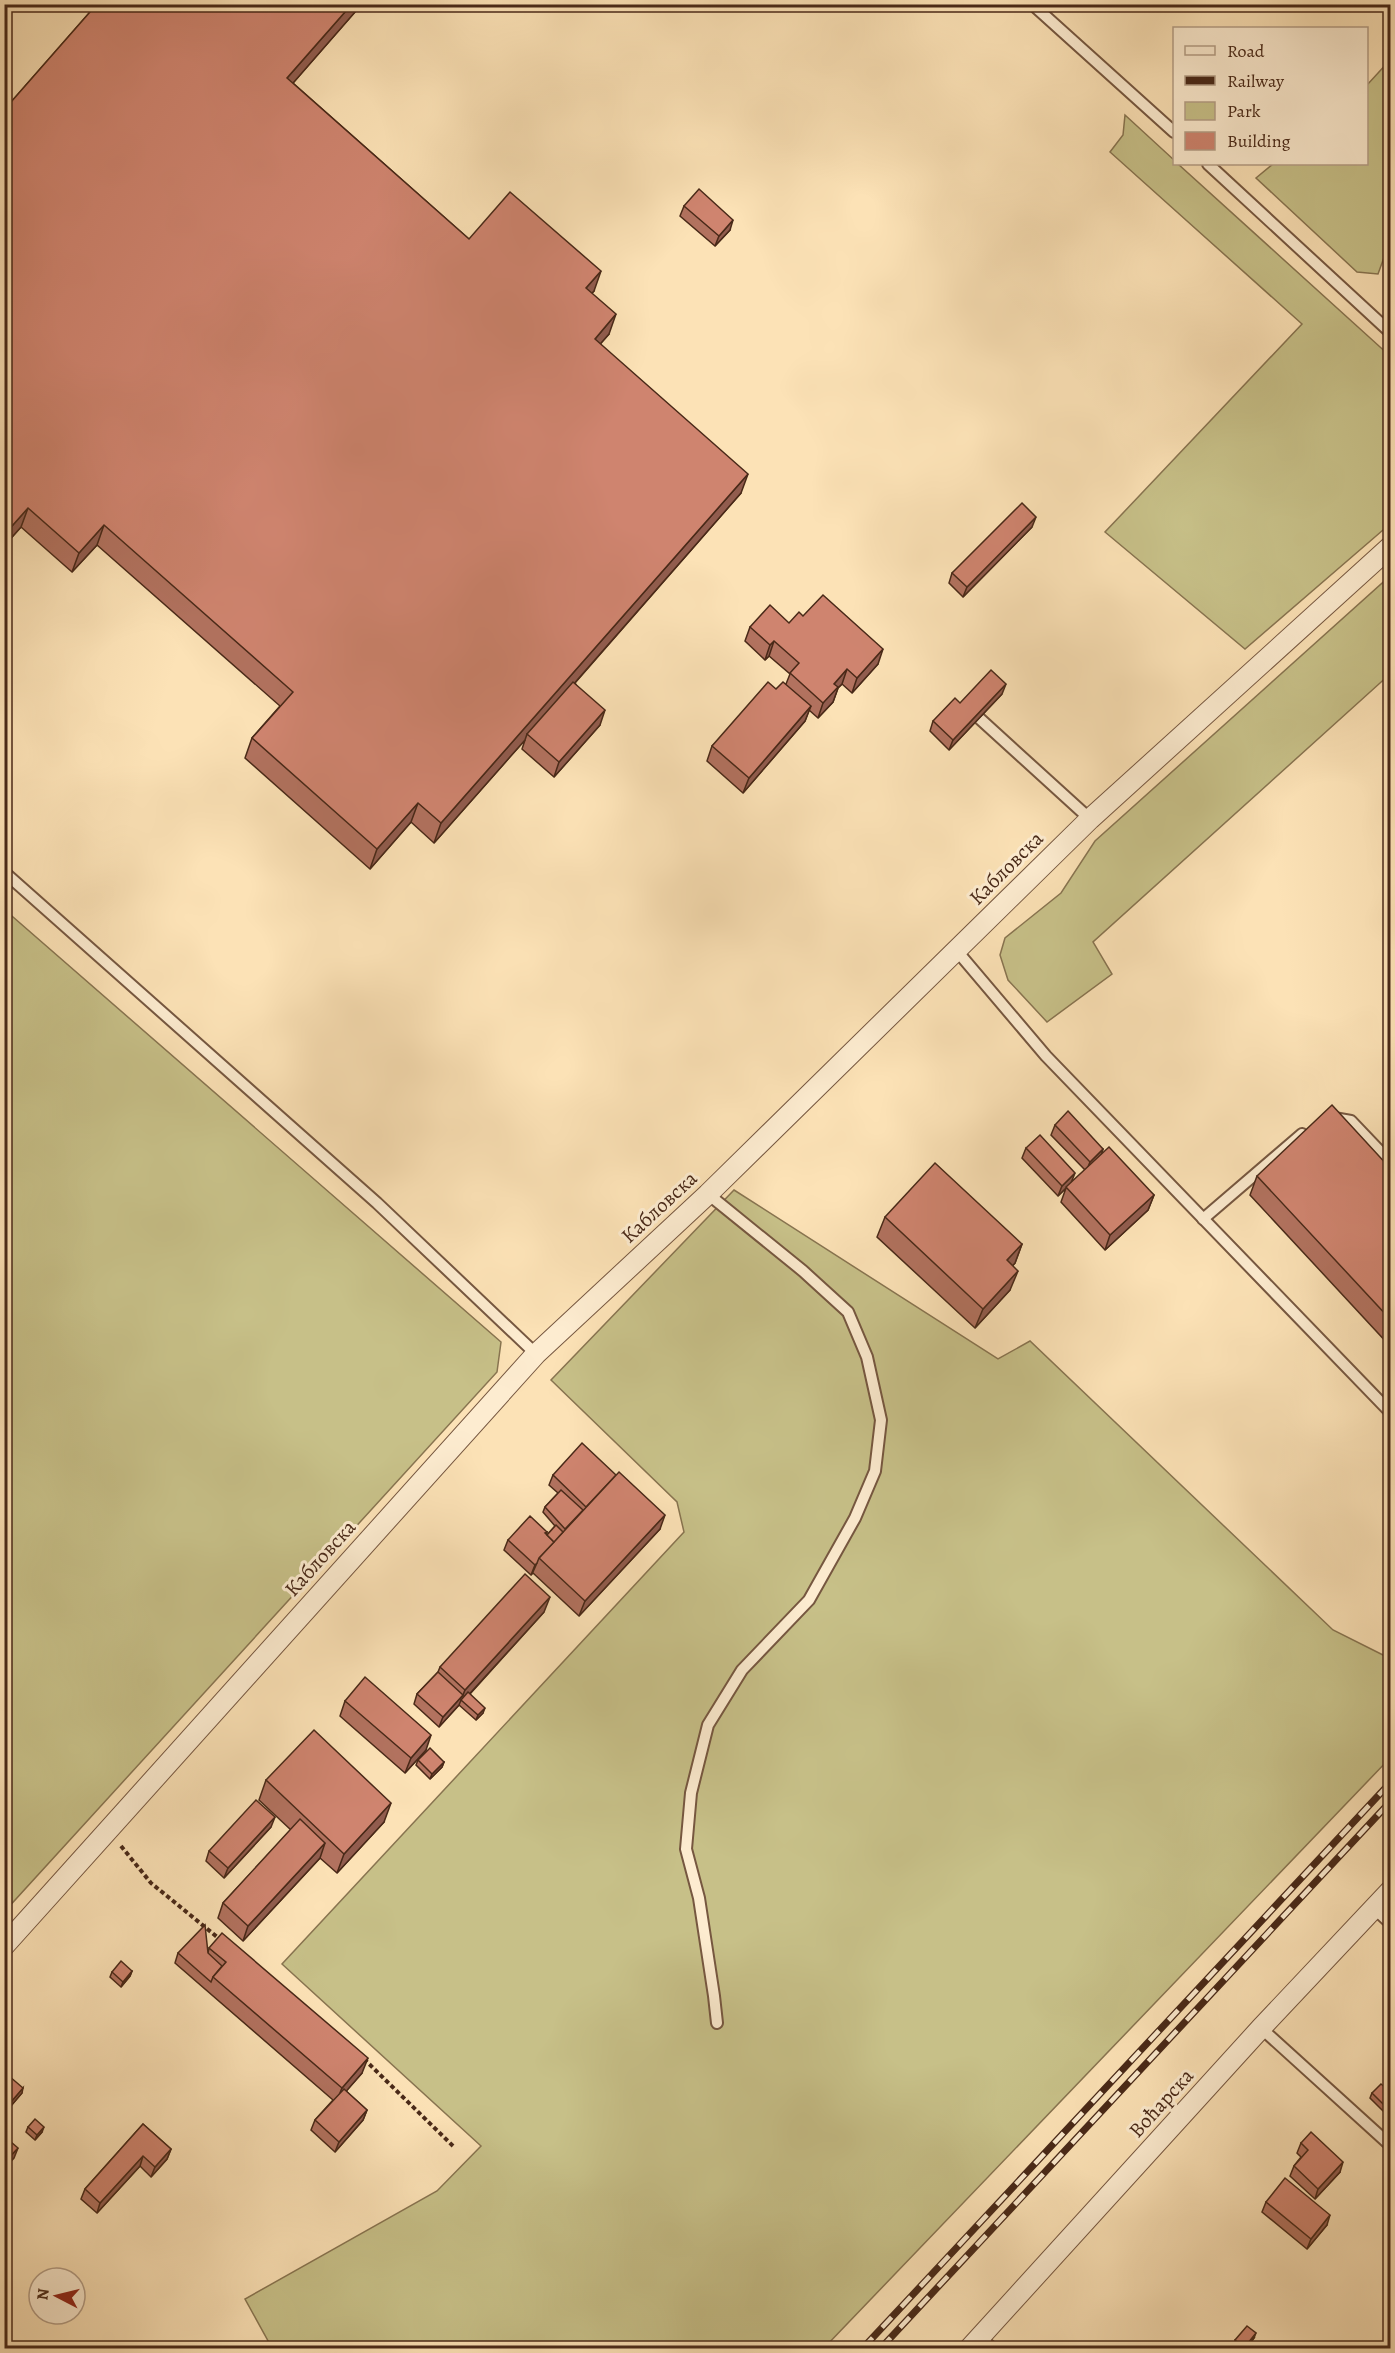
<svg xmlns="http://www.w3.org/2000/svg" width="1395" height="2353" viewBox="0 0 1395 2353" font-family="Alegreya,serif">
  <rect width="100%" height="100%" fill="#fce2b6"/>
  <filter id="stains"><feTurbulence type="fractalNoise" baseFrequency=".00333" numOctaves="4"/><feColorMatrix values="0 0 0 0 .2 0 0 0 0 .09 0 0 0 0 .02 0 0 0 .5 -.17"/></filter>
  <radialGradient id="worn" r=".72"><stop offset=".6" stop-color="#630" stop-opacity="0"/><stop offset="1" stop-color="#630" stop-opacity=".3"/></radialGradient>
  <g fill="#c7c088" stroke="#887450" stroke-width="1.5">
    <path d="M1390,60V241L1378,274L1357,272L1256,178L1273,164H1366L1367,85Z"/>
    <path d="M1125,115L1174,160V164H1178L1390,356V524L1245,649L1105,532L1302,324L1110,152L1123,135Z"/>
    <path d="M1390,576V674L1093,942L1112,974L1047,1022L1008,980L1000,955L1005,938L1061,893L1095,841Z"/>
    <path d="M5,910L501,1342L497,1372L5,1911Z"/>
    <path d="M734,1190L998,1359L1030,1341L1333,1630L1383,1655L1390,1648V1758L824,2348H272L245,2299L437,2191L481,2146L282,1964L684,1532L677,1502L551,1380Z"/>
  </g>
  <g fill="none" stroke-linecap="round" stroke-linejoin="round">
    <defs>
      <g id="lane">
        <path d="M1032,4L1174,132"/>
        <path d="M1208,164L1390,332"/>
        <path d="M979,718L1090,819"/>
        <path d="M4,872L377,1203L536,1354"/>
        <path d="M957,951L1046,1056L1390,1412"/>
        <path d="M1334,1118L1351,1121L1390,1162"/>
        <path d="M708,1194L803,1271L848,1312L867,1357L881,1420L875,1471L855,1518L809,1600L742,1670L708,1725L691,1793L686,1849L699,1898L714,1996L717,2023"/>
        <path d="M1203,1219L1302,1134"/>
        <path d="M1374,1908L1390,1923"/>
        <path d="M1261,2028L1390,2145"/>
        <path d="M980,2338L992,2348"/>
      </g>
      <g id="street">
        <path d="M4,1946L536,1354L708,1194L1090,819L1390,547"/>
        <path d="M970,2348L1261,2028L1390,1891"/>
      </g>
    </defs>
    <use href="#lane" stroke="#765740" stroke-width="14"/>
    <use href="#street" stroke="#765740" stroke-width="22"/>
    <g stroke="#492918" stroke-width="4" stroke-dasharray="4.5 3" stroke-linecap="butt">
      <path d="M121,1846L151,1883L222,1941"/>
      <path d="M364,2059L453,2146"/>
    </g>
    <use href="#lane" stroke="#fdecd0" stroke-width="10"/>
    <use href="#street" stroke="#fdecd0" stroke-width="20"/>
    <defs>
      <g id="rail">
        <path d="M863,2348L1390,1783"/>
        <path d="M881,2348L1390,1802"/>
      </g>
    </defs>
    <use href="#rail" stroke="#492918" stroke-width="7"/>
    <use href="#rail" stroke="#fdecd0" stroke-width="4.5" stroke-dasharray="14" stroke-linecap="butt"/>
  </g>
  <g fill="#b2725f" stroke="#492918" stroke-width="1.5">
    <path d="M97,4H362L293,83L469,239L594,291L592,293L609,334L600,344L741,493L575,683L600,725L554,777L522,749L525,740L434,843L411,822L370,869L245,758L252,738L280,706L97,545L72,572L21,527L4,546V110Z"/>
    <path d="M684,206L730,230L715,246L680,216Z"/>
    <path d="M1032,527L963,597L949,583L952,573Z"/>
    <path d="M803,616L878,664L852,693L842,684L838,688L833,702L818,718L809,710L805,721L743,793L707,761L712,746L776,689L786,684L790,674L769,656L765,660L745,641L750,627L789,623Z"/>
    <path d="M1002,694L949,750L930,731L933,721Z"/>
    <path d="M1055,1125L1103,1149L1101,1155L1154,1195L1148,1210L1105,1250L1061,1202L1066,1188L1058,1196L1022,1158L1026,1148L1072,1182L1085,1170L1051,1135Z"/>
    <path d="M1390,1168V1346L1250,1195L1257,1176Z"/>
    <path d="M885,1217L1022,1244L1015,1263L1012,1266L1010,1290L975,1328L877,1237Z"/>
    <path d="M553,1475L660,1529L579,1616L533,1573L531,1575L504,1550L508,1540L547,1532L546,1534L547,1535L555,1526L543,1512L545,1507L558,1493L549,1485Z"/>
    <path d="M544,1612L470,1694L483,1713L476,1720L459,1705L439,1727L414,1704L417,1694L438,1672L440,1667Z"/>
    <path d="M345,1701L426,1750L405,1773L340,1716Z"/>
    <path d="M418,1760L444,1762L442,1767L430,1779L416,1765Z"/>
    <path d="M266,1780L384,1822L337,1873L320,1858L243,1941L218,1918L223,1903L291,1830L259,1800Z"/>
    <path d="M271,1827L224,1878L206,1861L209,1851Z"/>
    <path d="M209,1948L362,2073L346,2091L367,2110L363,2120L335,2152L311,2130L315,2120L333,2100L175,1963L178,1953H208Z"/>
    <path d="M132,1971L130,1976L121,1987L110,1977L112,1972Z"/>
    <path d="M4,2082L22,2093L10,2107L4,2103Z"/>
    <path d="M1387,2089L1390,2103L1383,2111L1370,2098L1372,2093Z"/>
    <path d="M143,2124L171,2149L167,2159L151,2177L140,2166L97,2213L81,2199L85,2189Z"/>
    <path d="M28,2127L42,2132L35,2140L26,2132Z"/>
    <path d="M1301,2143L1340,2172L1315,2199L1290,2176L1294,2166L1301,2157L1297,2153Z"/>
    <path d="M1266,2202L1327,2225L1307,2249L1262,2212Z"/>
    <path d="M1254,2338L1246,2349H1237L1234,2345L1235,2340Z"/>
  </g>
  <g fill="#915c4e" stroke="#492918" stroke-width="1.5">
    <path d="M352,4H362L280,98L287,78Z"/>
    <path d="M733,220L730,230L715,246L719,236Z"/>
    <path d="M601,271L594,291L579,307L586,288Z"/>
    <path d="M616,314L609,334L588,358L595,339Z"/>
    <path d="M748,474L741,493L529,735L527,734L525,740L434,843L441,823Z"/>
    <path d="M28,508L21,527L4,546V535Z"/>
    <path d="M1036,517L1032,527L963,597L967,587Z"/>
    <path d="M104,525L97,545L72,572L79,553Z"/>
    <path d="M774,641L769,656L765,660L770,645Z"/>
    <path d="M883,649L878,664L852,693L857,678Z"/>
    <path d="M847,669L842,684L838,688L833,702L818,718L823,703L834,684Z"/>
    <path d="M1006,684L1002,694L949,750L953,740Z"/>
    <path d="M811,706L805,721L743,793L749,778Z"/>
    <path d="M605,710L600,725L554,777L559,762Z"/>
    <path d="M418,803L411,822L370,869L377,849Z"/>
    <path d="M1103,1149L1100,1159L1086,1172L1090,1162Z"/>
    <path d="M1075,1173L1071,1183L1058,1196L1062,1186Z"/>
    <path d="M1154,1195L1148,1210L1105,1250L1110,1235Z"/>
    <path d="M1022,1244L1015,1263L1000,1280L1007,1260Z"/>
    <path d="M1018,1271L1010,1290L975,1328L983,1309Z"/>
    <path d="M665,1515L660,1529L579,1616L585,1601Z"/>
    <path d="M537,1563L533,1572L531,1575L535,1565Z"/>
    <path d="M550,1597L544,1612L463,1701L461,1700L459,1705L439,1727L443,1717L463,1695L465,1690Z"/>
    <path d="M485,1708L483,1713L476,1720L478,1715Z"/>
    <path d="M431,1735L426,1750L405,1773L411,1758Z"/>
    <path d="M444,1762L442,1767L430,1779L432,1774Z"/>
    <path d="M391,1803L384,1822L337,1873L344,1854Z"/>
    <path d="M275,1817L271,1827L224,1878L228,1868Z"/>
    <path d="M325,1843L320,1858L243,1941L248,1926Z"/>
    <path d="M132,1971L130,1976L121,1987L123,1982Z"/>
    <path d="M368,2058L362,2073L336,2103L342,2088Z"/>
    <path d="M23,2088L22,2093L10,2107L11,2102Z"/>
    <path d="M1390,2100V2103L1383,2111L1385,2106Z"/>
    <path d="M367,2110L363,2120L335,2152L339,2142Z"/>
    <path d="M44,2127L42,2132L35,2140L37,2135Z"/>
    <path d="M18,2148L14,2158L4,2169V2163Z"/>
    <path d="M171,2149L167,2159L151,2177L155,2167Z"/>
    <path d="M143,2156L140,2166L97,2213L100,2203Z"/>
    <path d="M1343,2162L1340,2172L1315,2199L1318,2189Z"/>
    <path d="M1330,2215L1327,2225L1307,2249L1311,2239Z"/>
    <path d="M1256,2333L1254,2338L1246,2349H1244Z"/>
  </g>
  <g fill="#cf846f" stroke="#492918" stroke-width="1.5">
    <path d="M97,4H352L287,78L469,239L510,192L601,271L586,288L616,314L595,339L748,474L441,823L418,803L377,849L252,738L293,692L104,525L79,553L28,508L4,535V110Z"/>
    <path d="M699,189L733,220L719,236L684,206Z"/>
    <path d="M1022,503L1036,517L967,587L952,573Z"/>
    <path d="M823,595L883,649L857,678L847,669L834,684L838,687L823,703L790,673L799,663L774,641L770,645L750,627L770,605L789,623L799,612L803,616Z"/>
    <path d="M991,670L1006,684L953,740L933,721L955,698L960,703Z"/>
    <path d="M573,682L605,710L559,762L527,734Z"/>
    <path d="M768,682L776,689L783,682L811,706L749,778L712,746Z"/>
    <path d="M1332,1105L1390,1168V1319L1257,1176Z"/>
    <path d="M1068,1111L1103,1149L1090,1162L1055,1125Z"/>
    <path d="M1040,1135L1075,1173L1062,1186L1026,1148Z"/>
    <path d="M1109,1147L1154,1195L1110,1235L1066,1187Z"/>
    <path d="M935,1163L1022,1244L1007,1260L1018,1271L983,1309L885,1217Z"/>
    <path d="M582,1443L616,1475L586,1507L553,1475Z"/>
    <path d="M619,1472L665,1515L585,1601L539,1558Z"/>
    <path d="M561,1490L583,1510L565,1529L545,1507Z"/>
    <path d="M530,1516L547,1532L545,1533L554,1542L539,1558L537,1563L535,1565L508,1540Z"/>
    <path d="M556,1525L563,1532L554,1542L547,1535Z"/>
    <path d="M525,1574L550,1597L465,1690L440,1667Z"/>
    <path d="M438,1672L463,1695L443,1717L417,1694Z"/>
    <path d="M365,1677L431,1735L411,1758L345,1701Z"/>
    <path d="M468,1692L485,1708L478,1715L461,1700Z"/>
    <path d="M314,1730L391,1803L344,1854L266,1780Z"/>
    <path d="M430,1748L444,1762L432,1774L418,1760Z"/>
    <path d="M256,1800L275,1817L228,1868L209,1851Z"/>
    <path d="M300,1819L325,1843L248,1926L223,1903Z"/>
    <path d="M205,1925L208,1953L222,1966L213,1977L211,1982L178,1953Z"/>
    <path d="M222,1933L368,2058L342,2088L213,1977L226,1962L209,1948Z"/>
    <path d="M121,1961L132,1971L123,1982L112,1972Z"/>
    <path d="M9,2076L23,2088L11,2102L4,2096V2082Z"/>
    <path d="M1381,2084L1387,2089L1390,2085V2100L1385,2106L1372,2093Z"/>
    <path d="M344,2089L367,2110L339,2142L315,2120Z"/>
    <path d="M35,2119L44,2127L37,2135L28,2127Z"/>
    <path d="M143,2124L171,2149L155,2167L143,2156L100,2203L85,2189Z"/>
    <path d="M1311,2132L1343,2162L1318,2189L1294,2166L1308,2150L1301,2143Z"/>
    <path d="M4,2136L18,2148L4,2163Z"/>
    <path d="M1285,2178L1330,2215L1311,2239L1266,2202Z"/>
    <path d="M1247,2326L1256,2333L1244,2348L1235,2340Z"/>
  </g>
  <g text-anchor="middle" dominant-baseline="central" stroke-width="6" stroke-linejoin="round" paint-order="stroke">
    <g font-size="21" fill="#492918" stroke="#fdecd0">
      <text transform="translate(1006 868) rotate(-45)">Кабловска</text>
      <text transform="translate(659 1207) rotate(-43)">Кабловска</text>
      <text transform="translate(320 1558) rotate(-48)">Кабловска</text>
      <text transform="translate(1161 2103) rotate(-48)">Воћарска</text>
    </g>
  </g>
  <rect width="1395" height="2353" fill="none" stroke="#fce2b6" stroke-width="24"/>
  <rect x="6" y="6" width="1383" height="2341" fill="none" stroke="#492918" stroke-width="3"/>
  <rect x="12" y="12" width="1371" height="2329" fill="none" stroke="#492918" stroke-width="1.5"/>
  <rect x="1173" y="27" width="195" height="138" fill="#fdecd0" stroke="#b59e86" stroke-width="1.5"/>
  <rect x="1185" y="46" width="30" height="9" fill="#fdecd0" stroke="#b59e86" stroke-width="1.5"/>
  <text x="1227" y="57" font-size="18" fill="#492918">Road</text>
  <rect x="1185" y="76" width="30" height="9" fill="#492918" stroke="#b59e86" stroke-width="1.5"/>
  <text x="1227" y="87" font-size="18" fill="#492918">Railway</text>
  <rect x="1185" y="102" width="30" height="18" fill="#c7c088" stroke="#b59e86" stroke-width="1.5"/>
  <text x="1227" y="117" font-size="18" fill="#492918">Park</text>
  <rect x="1185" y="132" width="30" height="18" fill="#cf846f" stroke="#b59e86" stroke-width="1.5"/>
  <text x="1227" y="147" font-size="18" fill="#492918">Building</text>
  <g transform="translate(57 2296) rotate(277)"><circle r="28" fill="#fdecd0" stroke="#b59e86" stroke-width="1.5"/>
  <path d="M0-4.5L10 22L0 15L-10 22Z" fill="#8f2418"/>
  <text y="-9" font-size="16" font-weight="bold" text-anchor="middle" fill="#492918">N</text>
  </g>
  <rect width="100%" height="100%" filter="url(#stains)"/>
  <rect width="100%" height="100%" fill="url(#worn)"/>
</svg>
